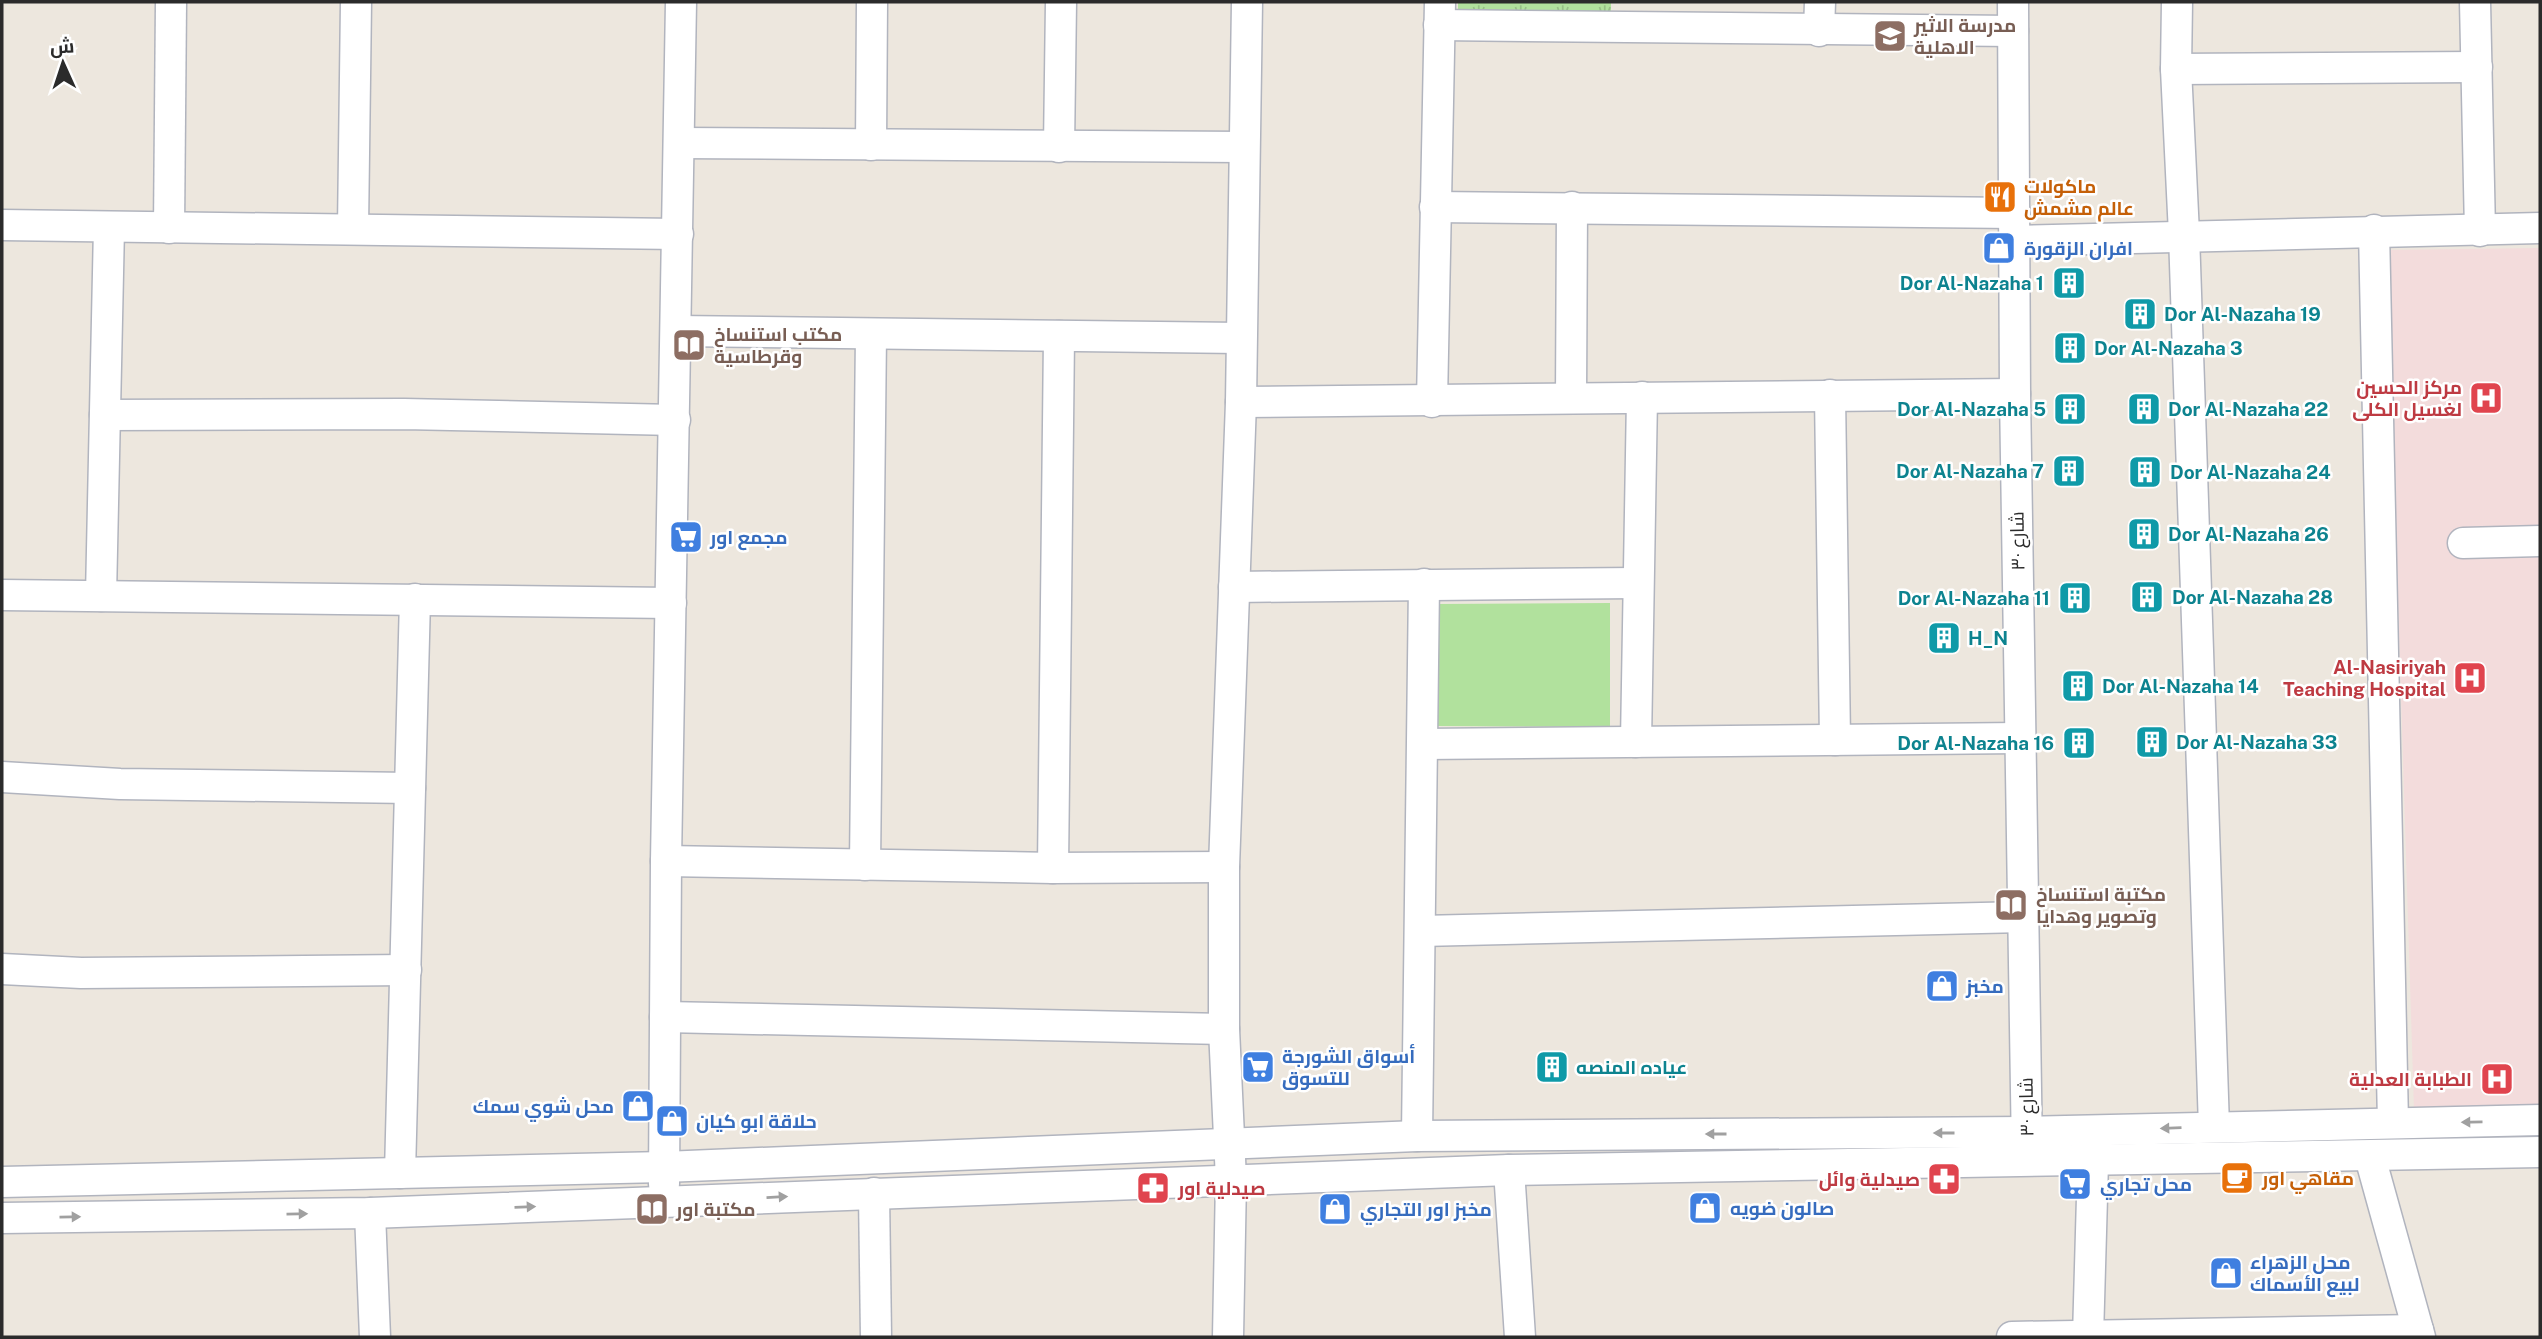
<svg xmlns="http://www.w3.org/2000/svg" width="2542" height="1339" viewBox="0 0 2542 1339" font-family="'Public Sans',Cairo,sans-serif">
  <defs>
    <pattern id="park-tufts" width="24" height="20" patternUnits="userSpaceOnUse" patternTransform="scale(1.75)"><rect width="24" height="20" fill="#b1e19d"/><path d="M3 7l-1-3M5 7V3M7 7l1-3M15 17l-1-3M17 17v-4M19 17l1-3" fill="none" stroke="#98c187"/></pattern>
  </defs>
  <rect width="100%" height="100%" fill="#ede7de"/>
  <path fill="#f3dcdc" d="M2540,248V1106L2414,1110L2387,250Z"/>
  <path fill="url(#park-tufts)" d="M1458,2H1611V19L1458,15Z"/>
  <path fill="#b1e19d" d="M1610,603V727L1436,726V604Z"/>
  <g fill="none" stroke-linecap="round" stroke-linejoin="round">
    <defs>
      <g id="minor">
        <path d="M2013,2L2015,394L2027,1153"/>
        <path d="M2177,2L2176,69L2184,234L2214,1127"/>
        <path d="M2475,2L2480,231"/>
        <path d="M1439,25L2013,31"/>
        <path d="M1819,31L1820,2"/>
        <path d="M2176,69L2477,67"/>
        <path d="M679,143L1244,147"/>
        <path d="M871,145L872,2"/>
        <path d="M1059,147L1061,2"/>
        <path d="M1435,207L2015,213"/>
        <path d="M2,225L678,234"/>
        <path d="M169,228L171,2"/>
        <path d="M353,228L356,2"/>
        <path d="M2374,230L2393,1123"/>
        <path d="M2013,241L2540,228"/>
        <path d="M676,331L1240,338"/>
        <path d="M1830,395L1835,740"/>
        <path d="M1571,398L1572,207"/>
        <path d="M1241,402L2015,394"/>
        <path d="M1432,402L1440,2"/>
        <path d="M105,415L404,414L675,420"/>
        <path d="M2463,543L2540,541"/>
        <path d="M1234,587L1636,583"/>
        <path d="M2,595L671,603"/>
        <path d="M101,596L109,227"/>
        <path d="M1636,742L1642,397"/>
        <path d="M1424,744L2019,738"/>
        <path d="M2,777L120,784L410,788"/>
        <path d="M666,861L1053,868L1224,867"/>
        <path d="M865,865L871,334"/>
        <path d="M1053,868L1059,336"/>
        <path d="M1421,931L2024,917"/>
        <path d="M2,969L81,973L406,970"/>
        <path d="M665,1017L1224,1029"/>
        <path d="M1417,1136L1424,584"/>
        <path d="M2370,1157L2420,1337"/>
        <path d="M1509,1170L1520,1337"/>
        <path d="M400,1173L415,599"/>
        <path d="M2,1182L664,1167L1417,1136L2026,1132L2540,1120"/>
        <path d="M664,1184L666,861L681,2"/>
        <path d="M874,1193L876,1337"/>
        <path d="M370,1213L375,1337"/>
        <path d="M2,1218L370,1213L1509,1170L2540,1152"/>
        <path d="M1228,1337L1231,1180L1224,1029V867L1241,402L1247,2"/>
        <path d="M2012,1337L2418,1330"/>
        <path d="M2088,1337L2093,1162"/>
      </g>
    </defs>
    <use href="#minor" stroke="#b1b4be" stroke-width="33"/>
    <use href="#minor" stroke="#fff" stroke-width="30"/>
  </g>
  <defs><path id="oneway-solid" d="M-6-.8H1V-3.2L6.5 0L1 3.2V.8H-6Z" transform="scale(1.75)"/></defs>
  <g fill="#a0a0a0">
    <use href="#oneway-solid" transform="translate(2472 1122) rotate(179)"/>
    <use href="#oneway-solid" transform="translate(2171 1128) rotate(178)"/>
    <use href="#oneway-solid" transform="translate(1944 1133) rotate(180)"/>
    <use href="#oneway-solid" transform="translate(1716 1134) rotate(180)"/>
    <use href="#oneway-solid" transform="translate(777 1197) rotate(-3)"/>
    <use href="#oneway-solid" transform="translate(525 1207) rotate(-2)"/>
    <use href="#oneway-solid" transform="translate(297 1214) rotate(-1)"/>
    <use href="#oneway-solid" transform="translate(70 1217) rotate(-1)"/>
  </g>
  <defs>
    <symbol id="school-square" viewBox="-11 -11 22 22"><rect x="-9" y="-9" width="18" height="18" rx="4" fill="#8d6e63" stroke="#fff"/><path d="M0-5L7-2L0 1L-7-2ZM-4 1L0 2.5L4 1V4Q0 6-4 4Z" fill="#fff"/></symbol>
    <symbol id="restaurant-square" viewBox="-11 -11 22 22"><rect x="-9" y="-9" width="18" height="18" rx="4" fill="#e8710a" stroke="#fff"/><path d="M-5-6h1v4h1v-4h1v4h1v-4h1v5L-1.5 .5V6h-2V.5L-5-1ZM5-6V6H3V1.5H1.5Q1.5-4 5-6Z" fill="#fff"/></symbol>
    <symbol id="shop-square" viewBox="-11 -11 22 22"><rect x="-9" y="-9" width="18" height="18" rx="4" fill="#3f7fe0" stroke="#fff"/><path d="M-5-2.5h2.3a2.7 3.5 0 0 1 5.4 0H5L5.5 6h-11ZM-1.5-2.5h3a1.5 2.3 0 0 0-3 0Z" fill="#fff"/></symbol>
    <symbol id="building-square" viewBox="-11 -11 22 22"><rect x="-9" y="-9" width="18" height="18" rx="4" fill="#0f9aa8" stroke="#fff"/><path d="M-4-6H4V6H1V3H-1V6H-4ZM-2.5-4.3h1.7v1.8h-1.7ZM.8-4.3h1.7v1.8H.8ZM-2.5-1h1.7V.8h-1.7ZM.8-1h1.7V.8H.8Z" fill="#fff"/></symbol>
    <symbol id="library-square" viewBox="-11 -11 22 22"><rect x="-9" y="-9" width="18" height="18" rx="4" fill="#8d6e63" stroke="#fff"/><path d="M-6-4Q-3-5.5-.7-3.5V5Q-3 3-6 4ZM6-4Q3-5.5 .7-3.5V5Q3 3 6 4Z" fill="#fff"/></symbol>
    <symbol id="hospital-square" viewBox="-11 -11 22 22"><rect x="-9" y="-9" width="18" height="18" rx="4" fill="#e0444e" stroke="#fff"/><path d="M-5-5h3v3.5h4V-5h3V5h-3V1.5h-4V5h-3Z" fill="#fff"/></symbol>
    <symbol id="supermarket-square" viewBox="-11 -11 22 22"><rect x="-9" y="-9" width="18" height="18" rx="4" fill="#3f7fe0" stroke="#fff"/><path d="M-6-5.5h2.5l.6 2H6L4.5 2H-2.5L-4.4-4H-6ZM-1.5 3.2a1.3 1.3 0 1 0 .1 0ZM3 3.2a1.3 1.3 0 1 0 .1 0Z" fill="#fff"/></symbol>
    <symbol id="cafe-square" viewBox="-11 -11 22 22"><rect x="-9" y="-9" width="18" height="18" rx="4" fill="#e8710a" stroke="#fff"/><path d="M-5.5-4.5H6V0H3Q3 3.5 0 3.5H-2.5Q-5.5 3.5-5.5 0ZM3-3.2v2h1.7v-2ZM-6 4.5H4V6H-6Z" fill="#fff"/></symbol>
    <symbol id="pharmacy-square" viewBox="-11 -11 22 22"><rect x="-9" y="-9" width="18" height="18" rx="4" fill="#e0444e" stroke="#fff"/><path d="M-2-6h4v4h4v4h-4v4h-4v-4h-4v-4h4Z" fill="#fff"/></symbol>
  </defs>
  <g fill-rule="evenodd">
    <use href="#school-square" x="1871" y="17" width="38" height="38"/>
    <use href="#restaurant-square" x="1981" y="178" width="38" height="38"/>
    <use href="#shop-square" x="1980" y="229" width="38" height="38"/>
    <use href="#building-square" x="2050" y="264" width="38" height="38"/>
    <use href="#building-square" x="2121" y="295" width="38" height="38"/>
    <use href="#library-square" x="670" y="326" width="38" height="38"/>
    <use href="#building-square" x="2051" y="329" width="38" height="38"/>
    <use href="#hospital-square" x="2467" y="379" width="38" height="38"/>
    <use href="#building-square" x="2051" y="390" width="38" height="38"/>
    <use href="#building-square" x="2125" y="390" width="38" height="38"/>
    <use href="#building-square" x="2050" y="452" width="38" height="38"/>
    <use href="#building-square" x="2126" y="453" width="38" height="38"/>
    <use href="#building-square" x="2125" y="515" width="38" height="38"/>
    <use href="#supermarket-square" x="667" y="518" width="38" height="38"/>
    <use href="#building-square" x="2128" y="578" width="38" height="38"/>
    <use href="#building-square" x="2056" y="579" width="38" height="38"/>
    <use href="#building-square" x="1925" y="619" width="38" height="38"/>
    <use href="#hospital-square" x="2451" y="659" width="38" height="38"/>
    <use href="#building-square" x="2059" y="667" width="38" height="38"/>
    <use href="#building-square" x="2133" y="723" width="38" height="38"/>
    <use href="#building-square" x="2060" y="724" width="38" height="38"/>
    <use href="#library-square" x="1992" y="886" width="38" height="38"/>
    <use href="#shop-square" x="1923" y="967" width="38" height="38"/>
    <use href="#supermarket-square" x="1239" y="1048" width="38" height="38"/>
    <use href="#building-square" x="1533" y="1048" width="38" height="38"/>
    <use href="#hospital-square" x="2478" y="1060" width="38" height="38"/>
    <use href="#shop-square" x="619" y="1087" width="38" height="38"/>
    <use href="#shop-square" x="653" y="1102" width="38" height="38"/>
    <use href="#cafe-square" x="2218" y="1159" width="38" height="38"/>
    <use href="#pharmacy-square" x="1925" y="1160" width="38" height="38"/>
    <use href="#supermarket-square" x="2056" y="1165" width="38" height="38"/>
    <use href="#pharmacy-square" x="1134" y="1169" width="38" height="38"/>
    <use href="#shop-square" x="1686" y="1189" width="38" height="38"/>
    <use href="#library-square" x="633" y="1190" width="38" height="38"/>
    <use href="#shop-square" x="1316" y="1190" width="38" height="38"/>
    <use href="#shop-square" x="2207" y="1254" width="38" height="38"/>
  </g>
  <g text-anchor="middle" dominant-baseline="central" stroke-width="5" stroke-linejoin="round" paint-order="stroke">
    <g font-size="19" font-weight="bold" fill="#785e54" stroke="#fff" text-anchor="start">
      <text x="1914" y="25">مدرسة الاثير<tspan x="1914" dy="22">الاهلية</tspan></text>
      <text x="714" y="334">مكتب استنساخ<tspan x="714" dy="22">وقرطاسية</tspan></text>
      <text x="2036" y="894">مكتبة استنساخ<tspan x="2036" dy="22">وتصوير وهدايا</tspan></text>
      <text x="676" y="1209">مكتبة اور</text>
    </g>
    <g font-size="19" font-weight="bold" fill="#c56008" stroke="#fff" text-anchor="start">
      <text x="2024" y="186">ماكولات<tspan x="2024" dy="22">عالم مشمش</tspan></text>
      <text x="2262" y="1178">مقاهي اور</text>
    </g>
    <g font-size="19" font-weight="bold" fill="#366cbe" stroke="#fff" text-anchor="start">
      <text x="2024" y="248">افران الزقورة</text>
      <text x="710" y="537">مجمع اور</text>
      <text x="1966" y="986">مخبز</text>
      <text x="1282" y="1056">أسواق الشورجة<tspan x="1282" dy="22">للتسوق</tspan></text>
      <text x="614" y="1106" text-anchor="end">محل شوي سمك</text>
      <text x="696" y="1121">حلاقة ابو كيان</text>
      <text x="2100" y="1184">محل تجاري</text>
      <text x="1730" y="1208">صالون ضويه</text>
      <text x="1360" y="1209">مخبز اور التجاري</text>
      <text x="2250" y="1262">محل الزهراء<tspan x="2250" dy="22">لبيع الأسماك</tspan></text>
    </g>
    <g font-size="19" font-weight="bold" fill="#0d838f" stroke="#fff" text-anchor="start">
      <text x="2044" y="283" text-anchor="end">Dor Al-Nazaha 1</text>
      <text x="2164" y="314">Dor Al-Nazaha 19</text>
      <text x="2094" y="348">Dor Al-Nazaha 3</text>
      <text x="2046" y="409" text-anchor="end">Dor Al-Nazaha 5</text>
      <text x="2168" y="409">Dor Al-Nazaha 22</text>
      <text x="2044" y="471" text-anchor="end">Dor Al-Nazaha 7</text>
      <text x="2170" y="472">Dor Al-Nazaha 24</text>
      <text x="2168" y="534">Dor Al-Nazaha 26</text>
      <text x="2172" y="597">Dor Al-Nazaha 28</text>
      <text x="2050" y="598" text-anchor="end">Dor Al-Nazaha 11</text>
      <text x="1968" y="638">H_N</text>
      <text x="2102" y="686">Dor Al-Nazaha 14</text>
      <text x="2176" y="742">Dor Al-Nazaha 33</text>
      <text x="2054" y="743" text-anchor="end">Dor Al-Nazaha 16</text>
      <text x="1576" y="1067">عياده المنصه</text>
    </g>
    <g font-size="19" font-weight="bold" fill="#be3a42" stroke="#fff" text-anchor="end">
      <text x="2462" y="387">مركز الحسين<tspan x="2462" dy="22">لغسيل الكلى</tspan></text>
      <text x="2446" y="667">Al-Nasiriyah<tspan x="2446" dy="22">Teaching Hospital</tspan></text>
      <text x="2472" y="1079">الطبابة العدلية</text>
      <text x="1920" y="1179">صيدلية وائل</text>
      <text x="1178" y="1188" text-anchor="start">صيدلية اور</text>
    </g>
    <g font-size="19" fill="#2b2b2b" stroke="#fff">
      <text transform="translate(2017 541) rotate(-91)">شارع ٣٠</text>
      <text transform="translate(2026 1107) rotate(-91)">شارع ٣٠</text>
    </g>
  </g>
  <rect width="2542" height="1339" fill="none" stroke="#2b2b2b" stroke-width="7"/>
  <g transform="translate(63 63) rotate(357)" stroke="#ffffff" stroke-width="5" paint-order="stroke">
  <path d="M0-5L12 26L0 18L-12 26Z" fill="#2b2b2b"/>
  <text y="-10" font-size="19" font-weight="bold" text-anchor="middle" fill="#2b2b2b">ش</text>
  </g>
</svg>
